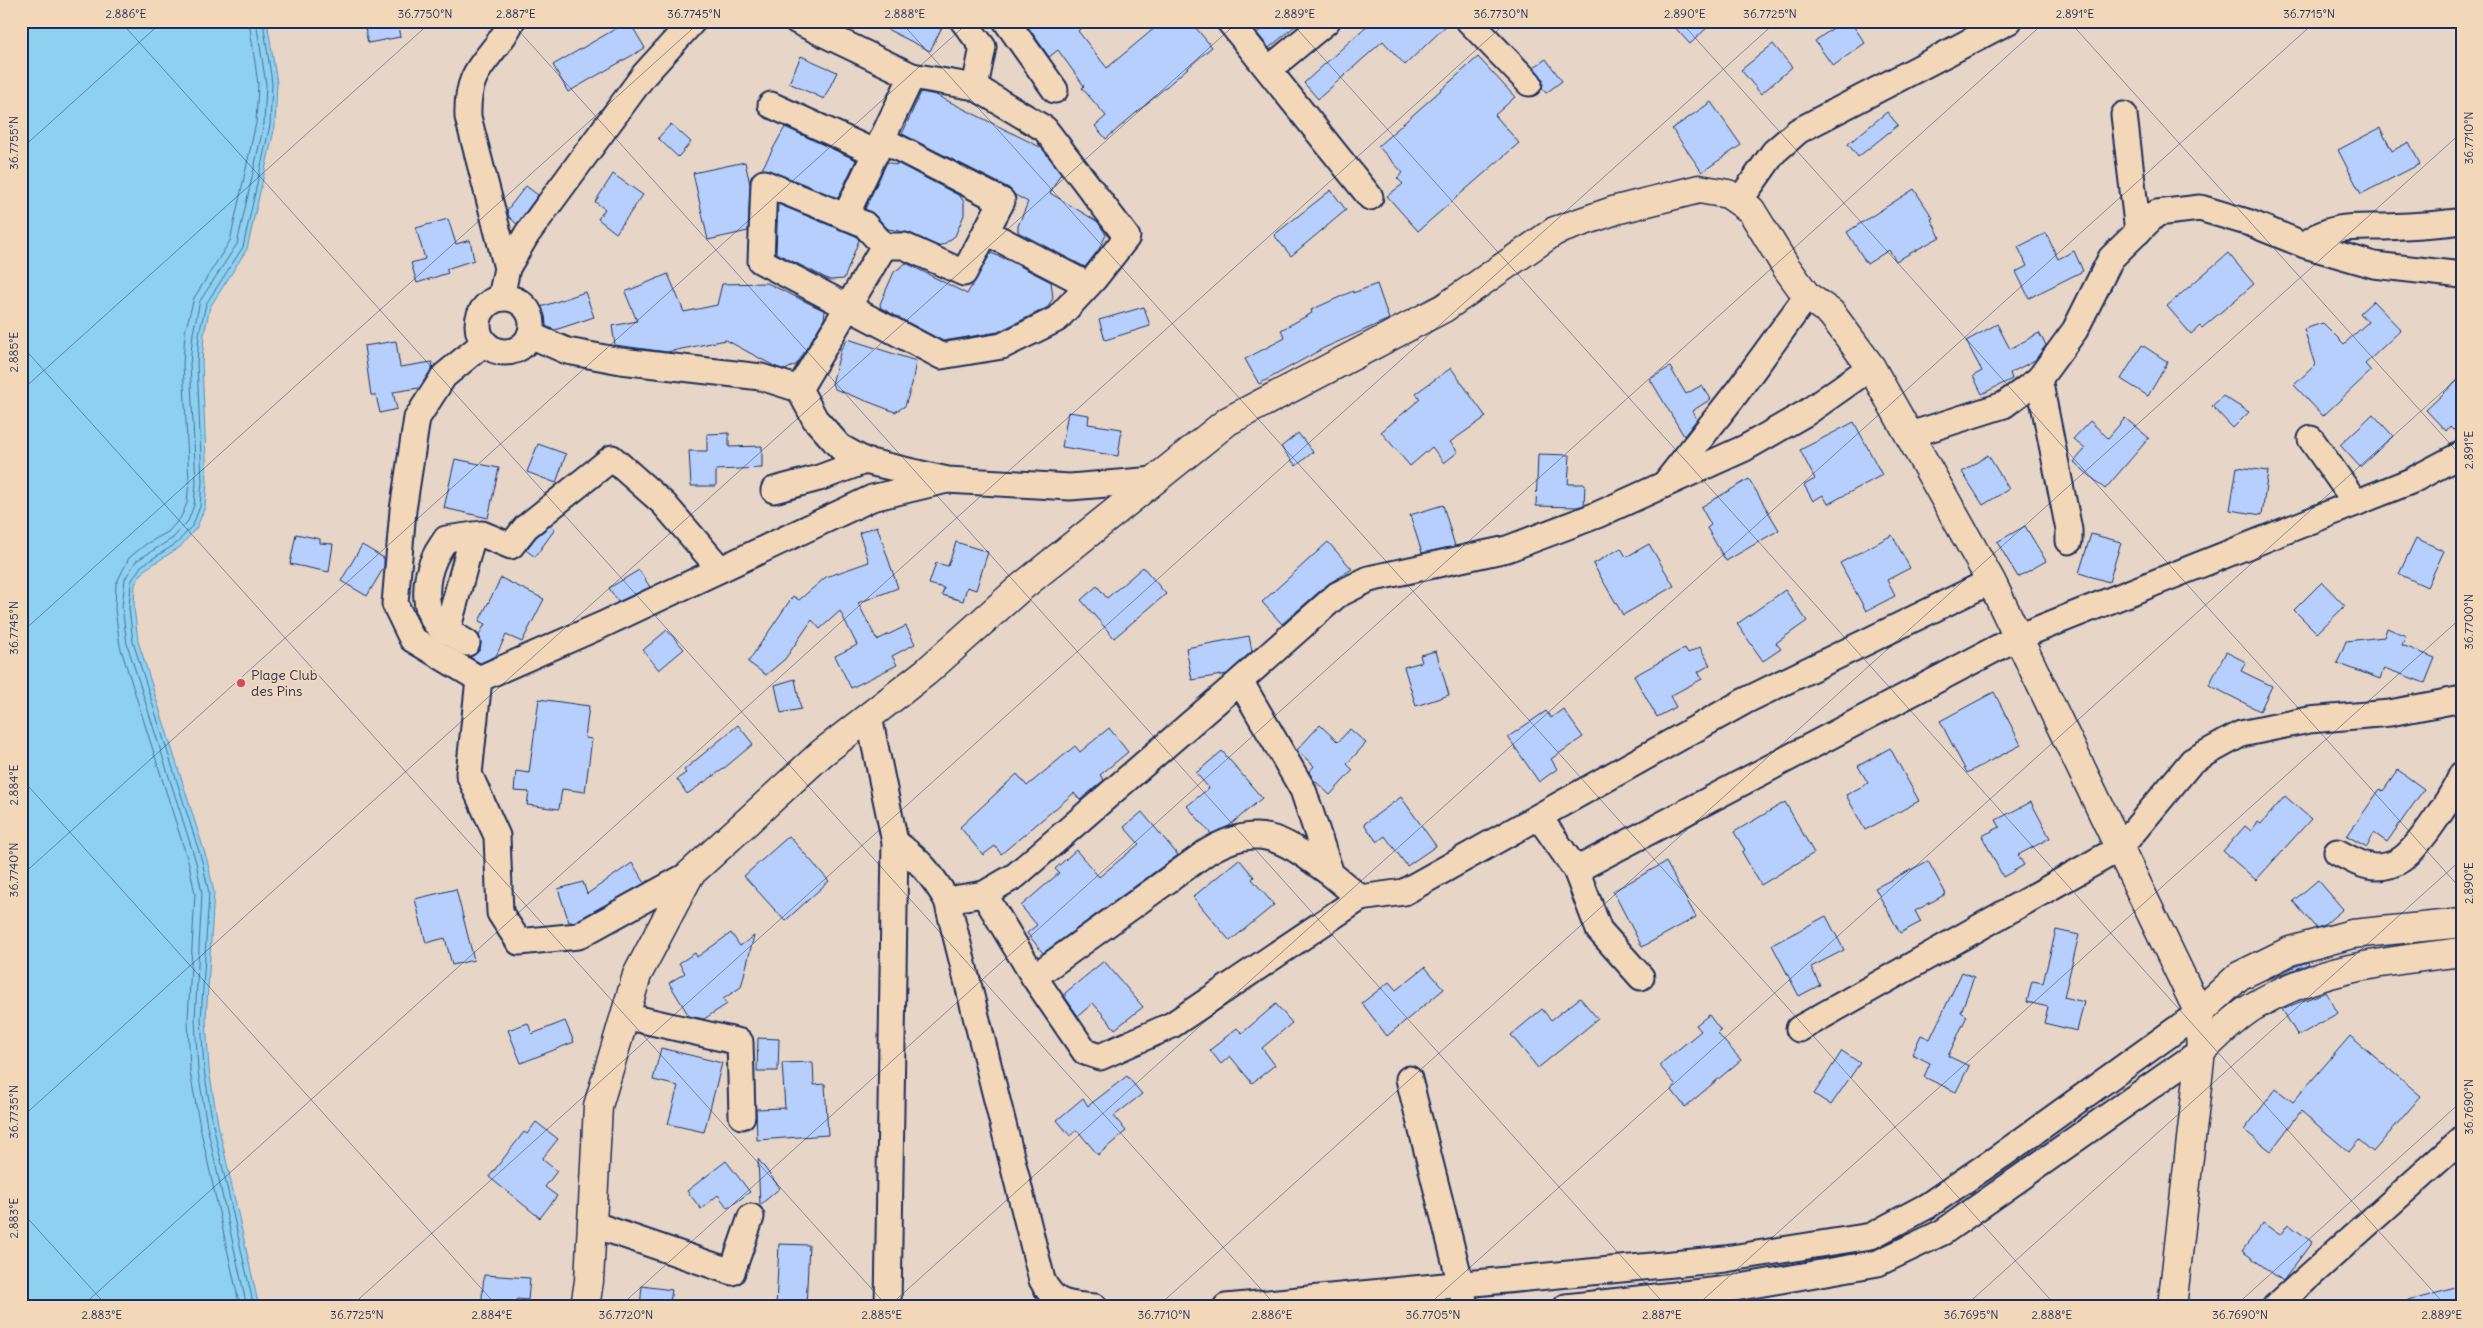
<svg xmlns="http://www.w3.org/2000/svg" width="2483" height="1328" viewBox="0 0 2483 1328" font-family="Delius,sans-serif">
  <rect width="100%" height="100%" fill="#e7d5c7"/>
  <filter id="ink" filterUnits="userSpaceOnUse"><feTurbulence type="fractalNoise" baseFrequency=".02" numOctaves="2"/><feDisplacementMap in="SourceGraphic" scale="10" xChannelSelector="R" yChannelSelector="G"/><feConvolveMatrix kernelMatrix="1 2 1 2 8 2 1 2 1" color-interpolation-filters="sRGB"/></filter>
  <g filter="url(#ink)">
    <path fill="#8dd0ef" stroke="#5f90b5" d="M21,21H267L277,83L275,126L247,249L210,307L204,334L202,363L207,482L205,507L197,527L180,547L144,570L135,584L134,607L138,641L207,860L214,892L206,1019L209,1070L218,1124L259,1307H21Z"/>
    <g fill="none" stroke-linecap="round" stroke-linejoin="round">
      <g stroke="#496f98" stroke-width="1">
        <path d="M240,1307L200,1127L190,1072L188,1019L195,894L189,864L120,646L115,609L116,584L129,558L146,544L168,532L181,517L187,503L189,481L183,364L185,332L194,298L230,241L256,123L258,84L249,21"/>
        <path d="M247,1307L207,1126L198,1071L195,1019L202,894L196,862L127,644L122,607L125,579L136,561L173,538L188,521L194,505L196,482L190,364L193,333L200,301L237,244L264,124L266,84L256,21"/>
        <path d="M254,1307L213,1125L204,1070L201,1019L209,893L202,861L133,642L129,608L131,582L141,566L177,543L193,525L200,506L202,482L197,363L199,334L206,304L243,247L270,125L272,83L263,21"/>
      </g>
    </g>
    <g fill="#b6cffd" stroke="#1b2f5e">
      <path d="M374,21H397L400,37L368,43L364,23Z"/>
      <path d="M629,21L645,48L568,92L553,65Z"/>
      <path d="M871,21H945L930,51Z"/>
      <path d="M1024,21H1089L1078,31L1107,68L1163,21H1190L1212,47L1106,139L1095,126L1106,116L1082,88L1084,86L1058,50L1049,57Z"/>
      <path d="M1271,21H1301L1269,48L1257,33Z"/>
      <path d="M1372,21H1451L1405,65L1383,41L1318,99L1304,83Z"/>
      <path d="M1669,21H1714L1690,44Z"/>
      <path d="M1843,21H1850L1865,43L1833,66L1815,41Z"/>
      <path d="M1773,44L1792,67L1761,94L1741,70Z"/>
      <path d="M801,56L837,72L824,99L789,83Z"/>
      <path d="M1478,57L1515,97L1495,115L1519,143L1418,231L1387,196L1403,184L1397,178L1403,173L1378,146Z"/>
      <path d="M1546,59L1562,81L1546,93L1542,88L1543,79L1534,67Z"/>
      <path d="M921,92L936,95L1042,148L1061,173L1050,193L1098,222L1106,235L1099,249L1085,267L1018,232V226L1028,202L1015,195L1009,188L902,134Z"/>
      <path d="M1711,102L1741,145L1702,172L1672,129Z"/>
      <path d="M1887,112L1898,125L1858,157L1848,144Z"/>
      <path d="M671,124L691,142L678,157L658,138Z"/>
      <path d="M785,127L856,160L838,198L762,169Z"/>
      <path d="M2380,128L2392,151L2409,142L2420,164L2361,194L2338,150Z"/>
      <path d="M745,162L750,184L748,231L708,240L693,173Z"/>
      <path d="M887,162L896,165L897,163L960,196L964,202V215L955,236L944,244L938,246L910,233L888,229L874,214L865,209Z"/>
      <path d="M613,174L643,195L616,233L598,219L605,209L595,202Z"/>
      <path d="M526,186L538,195L517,224L509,217L507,210Z"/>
      <path d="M1914,189L1933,218L1931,219L1940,237L1896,261L1889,250L1867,264L1847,232Z"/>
      <path d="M1331,190L1346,210L1291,256L1274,235Z"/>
      <path d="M778,204L856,236L859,240L844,279L830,280L776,253Z"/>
      <path d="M448,219L456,244L470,240L474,260L446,269L448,273L417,283L411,263L425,259L416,228Z"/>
      <path d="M2046,233L2058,259L2074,251L2083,271L2029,298L2016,272L2027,266L2018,247Z"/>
      <path d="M991,253L1008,260L1051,282L1053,298L1048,307L998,332L943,341L881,308L880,304L894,272L906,263L967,294Z"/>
      <path d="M2228,253L2254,284L2202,328L2200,326L2191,334L2167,306Z"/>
      <path d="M668,274L684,312L717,305L722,284L767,283L825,311L824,319L797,364L785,370L774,366L726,340L667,352L615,345L612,326L637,321L625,292Z"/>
      <path d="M1377,284L1389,319L1324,348L1259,384L1245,359L1285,338L1281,330L1312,313L1311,310L1353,291V293Z"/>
      <path d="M585,292L594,317L555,330L536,322L532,310Z"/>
      <path d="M2373,301L2401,330L2365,364L2371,371L2323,416L2294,385L2315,365L2304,329L2323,323L2344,344L2368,322L2360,313Z"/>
      <path d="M1144,307L1150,326L1105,340L1099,320Z"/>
      <path d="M1997,324L2010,349L2039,333L2046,345L2035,360L2010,373L2012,379L1982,394L1973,376L1982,371L1966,341Z"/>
      <path d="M848,339L916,361L912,384L905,406L895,412L835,389L832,384L841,349Z"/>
      <path d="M396,341L400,367L432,362L433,367L419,388L393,392L397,409L380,413L376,395H371L364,346Z"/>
      <path d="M2142,345L2168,362L2148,396L2121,379Z"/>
      <path d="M1670,367L1686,394L1702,385L1711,399L1692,411L1697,419L1684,436L1650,379Z"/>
      <path d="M1451,368L1486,417L1450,442L1458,452L1444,463L1432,447L1410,466L1381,432L1420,399L1416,393Z"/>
      <path d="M2462,376V438L2450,426L2446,431L2426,410Z"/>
      <path d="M2223,396L2249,412L2233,428L2212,406Z"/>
      <path d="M1068,412L1089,415L1088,424L1122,429L1118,456L1062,447Z"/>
      <path d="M2373,414L2393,436L2360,467L2340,445Z"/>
      <path d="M2125,418L2149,438L2105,489L2074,462L2085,449L2073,439L2090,421L2108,438Z"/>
      <path d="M1854,422L1882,475L1828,504L1823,495L1813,501L1804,485L1815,479L1800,450Z"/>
      <path d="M729,433V447L762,446V468L716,470V486H691L689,451H707V434Z"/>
      <path d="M1298,433L1313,452L1296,466L1281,447Z"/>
      <path d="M538,444L566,454L556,483L527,472Z"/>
      <path d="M1538,454L1570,455L1568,484H1585L1584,505L1577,507L1536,506Z"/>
      <path d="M1988,455L2009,489L1983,505L1962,472Z"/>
      <path d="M455,459L499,468L488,518L444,508Z"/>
      <path d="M2237,467L2268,471L2262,515L2230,510Z"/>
      <path d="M1749,479L1779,530L1726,561L1707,528L1711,525L1701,507Z"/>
      <path d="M1443,505L1455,546L1422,553L1410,515Z"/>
      <path d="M550,526L555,529L535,557L526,550L536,537Z"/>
      <path d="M877,526L898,588L858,603L877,640L906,626L915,644L892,656L897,665L851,688L835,656L857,645L840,611L820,629L812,620L785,659L766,675L748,662L793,596L799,600L826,577L869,562L859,533Z"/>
      <path d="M2025,526L2046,561L2018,577L1997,542Z"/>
      <path d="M296,534L320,539V543L333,544L329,572L290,564Z"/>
      <path d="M2091,534L2121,542L2109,582L2079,573Z"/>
      <path d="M1892,535L1910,568L1887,580L1895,596L1866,611L1840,563Z"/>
      <path d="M2416,538L2444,551L2427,587L2399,574Z"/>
      <path d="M956,542L988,552L976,590L967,587L963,601L942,595L944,588L929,584L936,563L948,566Z"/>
      <path d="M1328,542L1352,569L1328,584L1282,624L1262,602Z"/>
      <path d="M1649,544L1674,586L1623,615L1593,564L1621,548L1626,557Z"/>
      <path d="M362,545L384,558V567L367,596L341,581Z"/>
      <path d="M1143,567L1166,594L1114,638L1081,600L1097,586L1107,598Z"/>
      <path d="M639,570L650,587L618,602L609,588Z"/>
      <path d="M501,578L544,599L522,642L506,635L496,656L480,663L470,657L480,650L481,643L479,635L485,624L479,621Z"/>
      <path d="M2322,582L2345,606L2317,633L2294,610Z"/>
      <path d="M1785,590L1807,621L1776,643L1781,649L1763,661L1737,624Z"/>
      <path d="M2387,628L2406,636L2402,645L2435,658L2425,683L2384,668L2380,679L2337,663L2346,641L2384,637Z"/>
      <path d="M667,630L684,649L659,670L643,650Z"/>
      <path d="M1249,636L1252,651L1227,674L1192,680L1186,648Z"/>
      <path d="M1700,647L1710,665L1698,672L1702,679L1670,696L1676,707L1657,717L1634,676L1685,648L1688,653Z"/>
      <path d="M1436,651L1449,695L1416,706L1404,667L1422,662L1420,655Z"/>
      <path d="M2226,652L2246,662L2241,671L2272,686L2260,711L2209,685Z"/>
      <path d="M795,679L801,709L781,713L775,685Z"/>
      <path d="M1994,692L2021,745L1967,773L1940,721Z"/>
      <path d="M539,699L589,706L585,738L592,739L585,792L562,789L559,809L527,805L529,792L514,791L516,771L529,773Z"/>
      <path d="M1563,709L1583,737L1551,759L1557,769L1539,782L1508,737L1546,711L1551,718Z"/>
      <path d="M738,725L753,744L722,770L687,794L677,779L686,773L684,770Z"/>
      <path d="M1320,725L1338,742L1350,729L1366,743L1347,764L1353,770L1330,795L1313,779L1309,772L1314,766L1297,750Z"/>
      <path d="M1109,728L1128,752L1100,775L1104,780L1080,800L1074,793L1001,854L995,846L983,855L960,827L1017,774L1027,786L1075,746L1080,752Z"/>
      <path d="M1890,748L1919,801L1865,830L1846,795L1868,783L1858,766Z"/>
      <path d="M1222,751L1262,798L1229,826L1211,834L1187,806L1209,788L1196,773Z"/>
      <path d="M2398,770L2424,789L2387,842L2374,833L2367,847L2347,836L2380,789L2383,791Z"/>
      <path d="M2285,796L2311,819L2256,880L2223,851L2245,826L2251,831L2258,822L2261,824Z"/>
      <path d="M1401,797L1436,846L1407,866L1385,836L1377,842L1364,824Z"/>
      <path d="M1785,802L1814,853L1761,885L1742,852L1745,850L1734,832Z"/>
      <path d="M2031,802L2050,838L2018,855L2024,865L2003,877L1982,836L2000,827L1996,820Z"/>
      <path d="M1142,812L1178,855L1043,953L1027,933L1037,925L1021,906L1059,873L1055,869L1076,850L1099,877L1139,844L1124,827Z"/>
      <path d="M789,836L829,881L785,921L744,876Z"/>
      <path d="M1239,859L1254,877L1252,879L1274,905L1230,941L1193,897Z"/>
      <path d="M1928,861L1946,894L1915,911L1921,922L1900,933L1875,888Z"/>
      <path d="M1666,862L1696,917L1642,947L1613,891Z"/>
      <path d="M632,863L645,883L574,922H569L558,889L583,882L587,894Z"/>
      <path d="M2318,880L2343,909L2323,926L2316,928L2293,901Z"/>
      <path d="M456,889L474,960L452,965L445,938L426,943L415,899Z"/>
      <path d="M1826,916L1844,950L1811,967L1820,985L1799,996L1772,945Z"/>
      <path d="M2056,930L2079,935L2064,997L2084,1002L2077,1031L2044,1023L2048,1007L2027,1002L2032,981L2043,983Z"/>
      <path d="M731,933L740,946L754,936L741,987L723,999L727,1004L704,1019L689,1016L669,983L685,973L679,963L695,953L697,957Z"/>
      <path d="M1104,961L1143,1007L1115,1029L1093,1003L1078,1016L1065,997V993Z"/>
      <path d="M2308,962L2309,964L2266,980L2296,966Z"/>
      <path d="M1425,967L1444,989L1387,1036L1362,1003L1389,982L1396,990Z"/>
      <path d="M1962,972L1974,977L1961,1012L1967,1016L1948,1056L1969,1066L1956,1092L1924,1077L1930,1063L1912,1054L1921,1035L1930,1039Z"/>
      <path d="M2326,992L2338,1013L2298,1036L2282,1009Z"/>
      <path d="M1580,998L1598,1019L1538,1068L1511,1035L1542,1009L1551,1020Z"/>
      <path d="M1276,1004L1292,1023L1262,1048L1275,1065L1252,1083L1230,1056L1221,1064L1210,1050L1237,1028L1242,1033Z"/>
      <path d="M1709,1015L1721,1031L1718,1034L1741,1060L1685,1107L1671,1089L1676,1085L1659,1065L1701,1031L1696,1025Z"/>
      <path d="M565,1021L574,1042L521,1063L508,1030L528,1023L532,1034Z"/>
      <path d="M2350,1036L2421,1096L2373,1152L2359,1140L2349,1152L2301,1111L2271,1151L2244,1130L2276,1089L2293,1102Z"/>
      <path d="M758,1038L779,1039L778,1071H757Z"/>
      <path d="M661,1048L722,1063L704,1132L668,1124L678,1086L653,1080Z"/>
      <path d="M1842,1051L1860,1063L1831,1105L1814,1094Z"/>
      <path d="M813,1062L814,1085L825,1084L828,1135L757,1140L756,1109L785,1108L782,1063Z"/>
      <path d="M1127,1076L1142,1094L1114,1116L1126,1131L1098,1155L1077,1130L1070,1136L1057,1120L1083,1098L1088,1106Z"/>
      <path d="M536,1122L558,1139L542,1159L557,1171L545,1187L557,1196L540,1218L489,1177L524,1132L527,1134Z"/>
      <path d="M758,1159L780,1188L760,1205Z"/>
      <path d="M726,1161L750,1192L728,1208L718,1195L701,1209L687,1191Z"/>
      <path d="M2263,1223L2280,1235L2288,1224L2312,1242L2283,1281L2242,1251Z"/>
      <path d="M779,1244L809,1245L806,1307H776Z"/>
      <path d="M484,1275L530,1278L528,1300L517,1299V1307H481Z"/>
      <path d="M642,1286L672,1290L669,1307H640Z"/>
      <path d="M2462,1286V1307H2406L2405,1302Z"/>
    </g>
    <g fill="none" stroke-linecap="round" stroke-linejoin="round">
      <defs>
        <g id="minor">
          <path d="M797,21L912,76L975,87L1045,129L1127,237L1094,279L1057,319L1002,346L941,356L761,261L764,183L864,224L884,246H904L964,273L1002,201L883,140"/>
          <path d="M963,21L983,47L975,87"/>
          <path d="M1006,21L1055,90"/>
          <path d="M1229,21L1370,197"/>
          <path d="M1469,21L1529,83"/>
          <path d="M1269,69L1327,21"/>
          <path d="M771,105L876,153"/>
          <path d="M2124,115L2138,232"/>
          <path d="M1740,200L1774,152L1798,131L2009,21"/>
          <path d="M845,217L912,76"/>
          <path d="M986,232L1088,285"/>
          <path d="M2305,245C2330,224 2355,227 2385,227C2411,226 2437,225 2462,221"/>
          <path d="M507,268L468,117C466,64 492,62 512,21"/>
          <path d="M501,298L507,268L527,234L644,75L693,21"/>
          <circle cx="505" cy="325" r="27"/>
          <path d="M530,335L567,351L621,361L761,377L799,389L815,419L840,447L865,461L947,480L1070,487L1155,480"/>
          <path d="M2039,379L2069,530V541"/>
          <path d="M799,389L884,246"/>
          <path d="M1910,435L2004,405L2039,379L2075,330L2111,258L2157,213L2200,208L2250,223L2305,245L2374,265L2462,275"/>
          <path d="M2311,439L2356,503"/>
          <path d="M1667,481L1737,392L1807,296"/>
          <path d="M774,490L819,478L865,461"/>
          <path d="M473,535L447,631C421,621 424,581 434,559C437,552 442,545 446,539L482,534L511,546L526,527L612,458L664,504L720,569"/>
          <path d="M447,631L467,643"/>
          <path d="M479,679L412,639L395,604L403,510L417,418L444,376L484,343"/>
          <path d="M1240,681L1303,790L1331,874L1360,898L1404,892L1745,701L1991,581"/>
          <path d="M869,717L895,842L888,1307"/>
          <path d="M1539,817L1576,870L1599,930L1641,977"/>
          <path d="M895,842C921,862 930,872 947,900L1042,1280C1055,1306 1068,1304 1095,1307"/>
          <path d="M2337,852C2349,858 2363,867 2376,867C2385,867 2395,864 2402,859C2420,846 2454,794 2462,774"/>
          <path d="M1576,870L2018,637L2411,481L2462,454"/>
          <path d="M690,874L578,936L519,942L500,913L497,836L469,774L479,679L602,625L872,498L947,480"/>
          <path d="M984,894L1034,977L1085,1052L1100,1057L1172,1025L1360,898"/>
          <path d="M947,900L984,894L1015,876L1240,681L1337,595L1369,579L1507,549L1597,515L1745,448L1806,413L1871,367"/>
          <path d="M1034,977L1207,852C1262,819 1286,842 1331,874"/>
          <path d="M625,1016L740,1042L742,1116"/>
          <path d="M1799,1029L2120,848L2192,761L2241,734L2309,720L2390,713L2462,699"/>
          <path d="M1409,1079L1461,1285L1465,1307"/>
          <path d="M592,1224L732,1272L751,1217"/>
          <path d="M1226,1307L1725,1259L1871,1236L1927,1206L2002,1155L2199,1013"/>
          <path d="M1566,1307L1729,1289L1878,1263L1943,1232L2201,1051"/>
          <path d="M2275,1307L2462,1139"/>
        </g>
        <g id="major">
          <path d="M2199,1013L2239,976L2290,951L2352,934L2462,923"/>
          <path d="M2201,1051C2218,1036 2236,1016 2256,1005C2321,967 2389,961 2462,952"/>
          <path d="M585,1307L589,1281L598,1106L637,975L690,874L822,753L926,672L1019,589L1228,421L1444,308L1555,231L1616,210L1699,189L1728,194L1751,210L1786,267L1807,296L1831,313L1871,367L1991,581L2199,1013L2201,1051L2172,1307"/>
        </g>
      </defs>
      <use href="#minor" stroke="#1b2f5e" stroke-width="29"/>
      <use href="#major" stroke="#1b2f5e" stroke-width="31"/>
      <use href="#minor" stroke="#f3d7b9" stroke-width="25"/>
      <use href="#major" stroke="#f3d7b9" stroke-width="28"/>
    </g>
  </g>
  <path fill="none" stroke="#1b2f5e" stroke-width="1" stroke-opacity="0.45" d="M120,21L1277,1307M510,21L1667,1307M900,21L2057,1307M1290,21L2447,1307M1680,21L2462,890M2069,21L2462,457M2459,21L2462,24M21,149L163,21M21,345L888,1307M21,391L432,21M21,633L701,21M21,778L498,1307M21,876L970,21M21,1118L1239,21M21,1211L108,1307M81,1307L1508,21M350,1307L1777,21M619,1307L2046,21M888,1307L2316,21M1157,1307L2462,132M1426,1307L2462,374M1695,1307L2462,617M1964,1307L2462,859M2234,1307L2462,1101"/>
  <circle fill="#d1495b" stroke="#f3d7b9" stroke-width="2" cx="241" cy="683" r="5"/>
  <g text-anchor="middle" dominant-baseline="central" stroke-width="4" stroke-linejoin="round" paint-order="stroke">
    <g font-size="14" fill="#1b2f5e" stroke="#f3d7b9" text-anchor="start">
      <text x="251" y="675">Plage Club<tspan x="251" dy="16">des Pins</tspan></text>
    </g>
  </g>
  <rect width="2483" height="1328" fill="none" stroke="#f3d7b9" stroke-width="55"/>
  <rect x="28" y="28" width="2428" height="1272" fill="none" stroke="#1b2f5e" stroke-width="2"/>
  <g font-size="12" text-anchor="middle" fill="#1b2f5e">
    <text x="126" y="18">2.886°E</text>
    <text x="425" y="18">36.7750°N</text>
    <text x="516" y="18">2.887°E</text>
    <text x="694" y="18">36.7745°N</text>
    <text x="905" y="18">2.888°E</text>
    <text x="1295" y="18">2.889°E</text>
    <text x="1501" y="18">36.7730°N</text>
    <text x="1685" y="18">2.890°E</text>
    <text x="1770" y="18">36.7725°N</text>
    <text x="2075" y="18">2.891°E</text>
    <text x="2309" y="18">36.7715°N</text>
    <text transform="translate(2469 138) rotate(-90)" y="4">36.7710°N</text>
    <text transform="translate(14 143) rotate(-90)" y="4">36.7755°N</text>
    <text transform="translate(14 352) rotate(-90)" y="4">2.885°E</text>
    <text transform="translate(2469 450) rotate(-90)" y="4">2.891°E</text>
    <text transform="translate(2469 622) rotate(-90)" y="4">36.7700°N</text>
    <text transform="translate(14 628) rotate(-90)" y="4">36.7745°N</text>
    <text transform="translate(14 785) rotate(-90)" y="4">2.884°E</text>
    <text transform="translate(14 870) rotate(-90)" y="4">36.7740°N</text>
    <text transform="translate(2469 883) rotate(-90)" y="4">2.890°E</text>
    <text transform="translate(2469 1107) rotate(-90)" y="4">36.7690°N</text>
    <text transform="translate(14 1112) rotate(-90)" y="4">36.7735°N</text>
    <text transform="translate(14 1218) rotate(-90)" y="4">2.883°E</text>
    <text x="102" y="1319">2.883°E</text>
    <text x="357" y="1319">36.7725°N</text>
    <text x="492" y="1319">2.884°E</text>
    <text x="626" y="1319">36.7720°N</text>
    <text x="882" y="1319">2.885°E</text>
    <text x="1164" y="1319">36.7710°N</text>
    <text x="1272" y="1319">2.886°E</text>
    <text x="1433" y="1319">36.7705°N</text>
    <text x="1662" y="1319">2.887°E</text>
    <text x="1971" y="1319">36.7695°N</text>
    <text x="2052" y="1319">2.888°E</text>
    <text x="2240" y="1319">36.7690°N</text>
    <text x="2442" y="1319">2.889°E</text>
  </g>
</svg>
